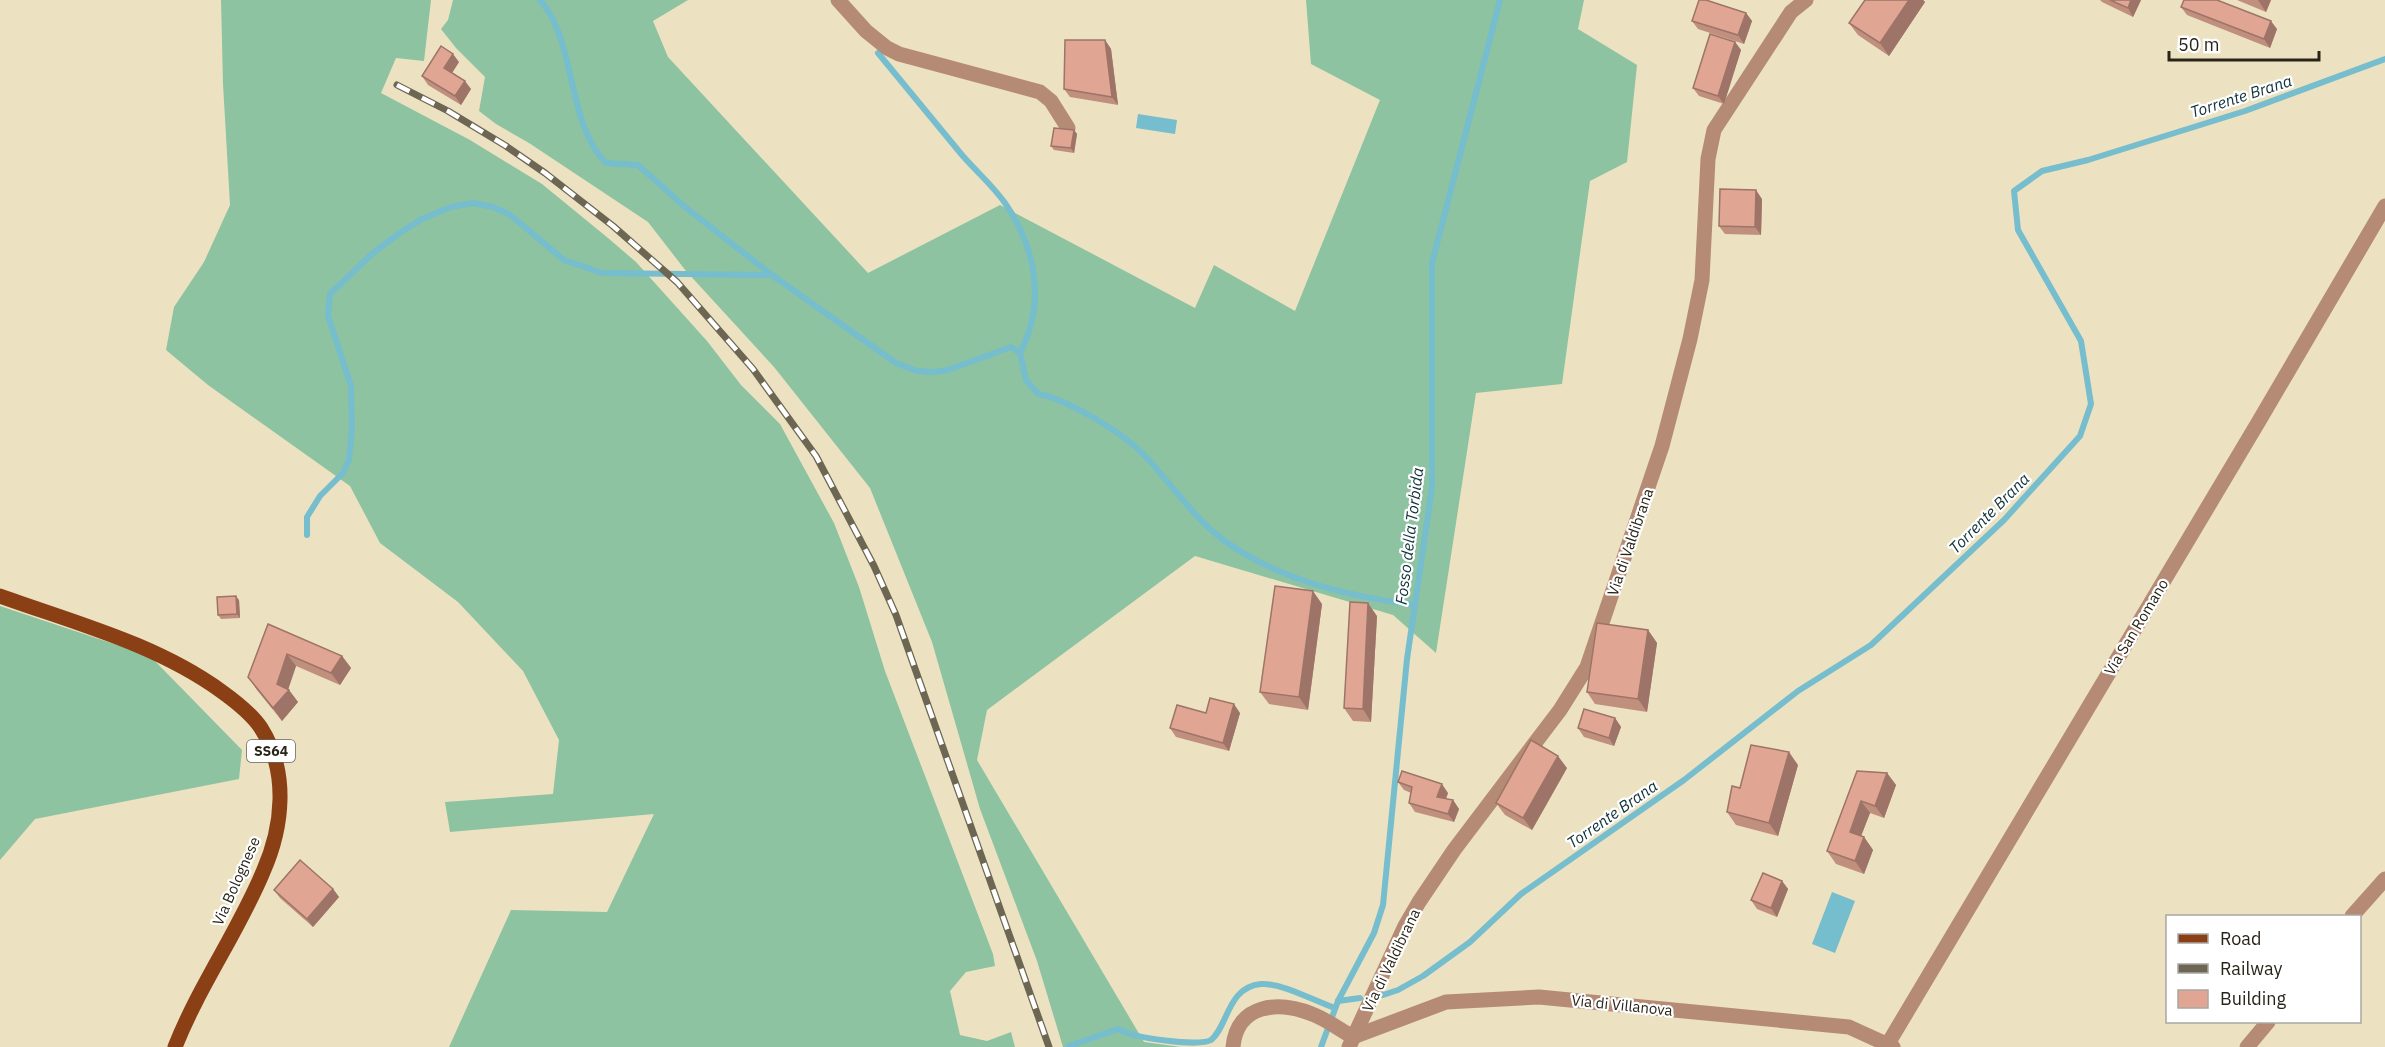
<svg xmlns="http://www.w3.org/2000/svg" width="2385" height="1047" viewBox="0 0 2385 1047" font-family="'IBM Plex Sans',sans-serif">
  <rect width="100%" height="100%" fill="#ece2c2"/>
  <g fill="#8dc3a1">
    <path d="M221,0H431L424,61L396,58L381,93L470,140L542,184L608,238L636,262L707,341L741,385L780,424L834,523L859,587L885,671L993,954L995,966L966,972L950,991L960,1035L987,1041L1011,1032L1015,1047H449L511,910L607,912L654,814L450,832L445,802L553,794L559,740L523,671L458,602L380,543L350,486L208,385L166,350L174,307L204,262L230,205L223,84Z"/>
    <path d="M453,0H688L653,21L668,57L868,273L1000,205L1195,308L1214,265L1295,311L1380,100L1311,64L1306,0H1584L1578,29L1637,65L1627,162L1590,181L1562,384L1476,393L1436,653L1393,615L1195,556L987,710L977,760L1144,1042L1181,1047H1063L1037,961L980,809L932,642L870,488L774,367L686,271L648,222L529,143L496,124L479,111L485,77L456,48L441,29L448,20Z"/>
    <path d="M0,606L150,656L242,750L239,779L35,819L0,860Z"/>
  </g>
  <g fill="#76bdcd">
    <path d="M1138,114L1177,120L1175,134L1136,128Z"/>
    <path d="M1832,892L1855,901L1835,953L1812,944Z"/>
  </g>
  <g fill="none" stroke-linecap="round" stroke-linejoin="round">
    <g stroke="#76bdcd" stroke-width="6">
      <path d="M540,0C577,42 566,123 606,163L638,165L685,207L772,275L896,363L917,371L934,372L948,370L1011,347L1020,353L1026,380L1038,394C1065,398 1121,432 1141,452C1169,480 1190,514 1222,539C1278,580 1347,596 1415,605"/>
      <path d="M878,53C906,87 934,121 962,155C976,171 993,186 1005,203C1036,248 1046,303 1020,353"/>
      <path d="M307,535V517L320,496L343,473L349,460L352,428L351,386L328,316L330,294L373,253L401,232L422,219L451,207L473,203L493,207L509,214L564,260L602,273L772,275"/>
      <path d="M1383,995L1398,990L1423,976L1470,942L1521,894L1684,780L1798,691L1871,645L2004,520L2080,436L2091,404L2081,341L2018,230L2014,191L2042,171L2088,160L2245,111L2385,59"/>
      <path d="M1338,1001L1360,998"/>
      <path d="M1069,1046L1118,1029C1132,1038 1199,1047 1211,1040C1228,1027 1227,987 1261,984C1283,983 1314,1001 1335,1008"/>
      <path d="M1321,1047L1338,1001L1374,933L1383,905L1407,659L1432,488V263L1500,0"/>
    </g>
    <g stroke="#b68b76" stroke-width="15">
      <path d="M838,0L866,31L887,48L899,54L1040,92L1051,101L1068,128"/>
      <path d="M2352,916L2385,879"/>
      <path d="M1353,1037L1446,1002L1539,997L1849,1027L1893,1047"/>
      <path d="M1233,1047C1237,1003 1279,1001 1312,1014C1326,1019 1340,1030 1353,1037"/>
      <path d="M1349,1047L1405,926L1419,902L1454,850L1560,710L1587,667L1662,446L1690,339L1702,280L1708,159L1714,130L1791,12L1806,0"/>
      <path d="M1886,1047L2259,421L2385,206"/>
      <path d="M2247,1047L2268,1022"/>
    </g>
    <path stroke="#8a4014" stroke-width="15" d="M0,596C75,623 156,644 221,691C235,701 251,713 261,728C289,772 283,827 263,872C238,932 199,986 175,1047"/>
    <defs>
      <path id="rail" d="M397,85L448,111L506,146L545,173L613,226L677,282L753,369L816,456L874,566L896,615L1049,1047"/>
    </defs>
    <use href="#rail" stroke="#6c6653" stroke-width="7"/>
    <use href="#rail" stroke="#fff" stroke-width="4.5" stroke-dasharray="14" stroke-linecap="butt"/>
  </g>
  <g fill="#c18f7e">
    <path d="M1865,0H1923L1925,2L1889,56L1858,35L1849,23Z"/>
    <path d="M2100,0H2141L2133,17L2102,2Z"/>
    <path d="M2237,0H2271L2266,12Z"/>
    <path d="M2181,7L2277,29L2270,48L2187,15Z"/>
    <path d="M1746,13L1752,21L1744,44L1698,29L1692,21Z"/>
    <path d="M1105,40L1111,49L1118,105L1070,97L1064,89Z"/>
    <path d="M1735,42L1741,50L1724,104L1699,96L1693,88Z"/>
    <path d="M459,62L452,73L471,89L461,105L428,85L422,76Z"/>
    <path d="M1074,130L1077,134L1074,153L1054,150L1051,146Z"/>
    <path d="M1762,199L1761,235L1725,234L1719,226Z"/>
    <path d="M239,600L240,618L221,619L218,615Z"/>
    <path d="M1322,604L1308,710L1269,704L1260,692Z"/>
    <path d="M1377,616L1371,722L1353,721L1344,708Z"/>
    <path d="M268,624L342,656L351,668L340,685L296,666L288,689L298,702L282,721L257,690L248,677Z"/>
    <path d="M1648,630L1657,643L1647,712L1595,704L1587,692Z"/>
    <path d="M1240,713L1229,751L1176,737L1170,728Z"/>
    <path d="M1615,718L1621,727L1614,746L1584,737L1578,728Z"/>
    <path d="M1798,765L1778,836L1736,825L1727,812L1740,788Z"/>
    <path d="M1567,768L1532,830L1505,815L1496,803Z"/>
    <path d="M1857,771L1887,773L1896,785L1884,818L1870,813L1861,836L1864,837L1873,850L1864,874L1836,864L1827,851Z"/>
    <path d="M1398,782L1448,793L1446,799L1453,800L1459,809L1454,822L1415,812L1409,803L1411,793L1404,790Z"/>
    <path d="M1782,881L1788,889L1777,917L1757,909L1751,900Z"/>
    <path d="M333,889L339,897L313,927L280,898L274,890Z"/>
  </g>
  <g fill="#9d7467">
    <path d="M1909,0H1923L1925,2L1889,56L1880,43Z"/>
    <path d="M2131,0H2141L2133,17L2128,8Z"/>
    <path d="M2258,0H2271L2266,12Z"/>
    <path d="M1746,13L1752,21L1744,44L1738,35Z"/>
    <path d="M2271,21L2277,29L2270,48L2264,39Z"/>
    <path d="M1105,40L1111,49L1118,105L1112,97Z"/>
    <path d="M1735,42L1741,50L1724,104L1718,96Z"/>
    <path d="M453,54L459,62L450,76L444,68Z"/>
    <path d="M465,81L471,89L461,105L455,96Z"/>
    <path d="M1074,130L1077,134L1074,153L1071,148Z"/>
    <path d="M1756,190L1762,199L1761,235L1755,227Z"/>
    <path d="M1313,591L1322,604L1308,710L1299,697Z"/>
    <path d="M236,596L239,600L240,618L237,614Z"/>
    <path d="M1368,603L1377,616L1371,722L1363,709Z"/>
    <path d="M1648,630L1657,643L1647,712L1638,699Z"/>
    <path d="M287,654L296,666L287,693L289,690L298,702L282,721L273,708L277,684Z"/>
    <path d="M342,656L351,668L340,685L331,673Z"/>
    <path d="M1234,704L1240,713L1229,751L1223,743Z"/>
    <path d="M1615,718L1621,727L1614,746L1609,738Z"/>
    <path d="M1789,752L1798,765L1778,836L1769,823Z"/>
    <path d="M1558,756L1567,768L1532,830L1523,818Z"/>
    <path d="M1887,773L1896,785L1884,818L1875,806Z"/>
    <path d="M1442,784L1448,793L1443,806L1437,797Z"/>
    <path d="M1453,800L1459,809L1454,822L1448,814Z"/>
    <path d="M1861,801L1870,813L1858,844L1850,832Z"/>
    <path d="M1864,837L1873,850L1864,874L1855,861Z"/>
    <path d="M1782,881L1788,889L1777,917L1771,908Z"/>
    <path d="M333,889L339,897L313,927L307,919Z"/>
  </g>
  <g fill="#e0a693" stroke="#9d7467" stroke-width="1.5">
    <path d="M1699,0H1706L1746,13L1738,35L1692,21Z"/>
    <path d="M1865,0H1909L1880,43L1849,23Z"/>
    <path d="M2110,0H2131L2128,8Z"/>
    <path d="M2184,0H2217L2271,21L2264,39L2181,7Z"/>
    <path d="M1710,34L1735,42L1718,96L1693,88Z"/>
    <path d="M1065,40H1105L1112,97L1064,89Z"/>
    <path d="M441,46L453,54L444,68L465,81L455,96L422,76Z"/>
    <path d="M1054,128L1074,130L1071,148L1051,146Z"/>
    <path d="M1720,189L1756,190L1755,227L1719,226Z"/>
    <path d="M1275,586L1313,591L1299,697L1260,692Z"/>
    <path d="M236,596L237,614L218,615L217,597Z"/>
    <path d="M1350,602L1368,603L1363,709L1344,708Z"/>
    <path d="M1597,623L1648,630L1638,699L1587,692Z"/>
    <path d="M268,624L342,656L331,673L287,654L277,684L289,690L273,708L248,677Z"/>
    <path d="M1210,698L1234,704L1223,743L1170,728L1177,705L1206,713Z"/>
    <path d="M1584,709L1615,718L1609,738L1578,728Z"/>
    <path d="M1531,740L1558,756L1523,818L1496,803Z"/>
    <path d="M1751,745L1789,752L1769,823L1727,812L1732,786L1740,788Z"/>
    <path d="M1402,771L1442,784L1437,797L1453,800L1448,814L1409,803L1412,787L1398,782Z"/>
    <path d="M1857,771L1887,773L1875,806L1861,801L1850,832L1864,837L1855,861L1827,851Z"/>
    <path d="M300,860L333,889L307,919L274,890Z"/>
    <path d="M1763,873L1782,881L1771,908L1751,900Z"/>
  </g>
  <g text-anchor="middle" dominant-baseline="central" stroke-width="4.5" stroke-linejoin="round" paint-order="stroke">
    <rect fill="#fff" stroke="#68665d" stroke-width="1.5" x="247" y="740" width="48" height="22" rx="4.5"/>
    <g font-size="14" font-weight="bold" fill="#282418">
      <text x="271" y="751">SS64</text>
    </g>
    <g font-size="15" fill="#282418" stroke="#fff">
      <text transform="translate(1630 542) rotate(-71)">Via di Valdibrana</text>
      <text transform="translate(2136 627) rotate(-59)">Via San Romano</text>
      <text transform="translate(236 881) rotate(-66)">Via Bolognese</text>
      <text transform="translate(1391 960) rotate(-64)">Via di Valdibrana</text>
      <text transform="translate(1622 1005) rotate(6)">Via di Villanova</text>
    </g>
    <g font-size="16" font-style="italic" fill="#0f323a" stroke="#fff">
      <text transform="translate(2241 96) rotate(-18)">Torrente Brana</text>
      <text transform="translate(1989 513) rotate(-45)">Torrente Brana</text>
      <text transform="translate(1409 536) rotate(-83)">Fosso della Torbida</text>
      <text transform="translate(1612 814) rotate(-35)">Torrente Brana</text>
    </g>
  </g>
  <rect x="2166" y="915" width="195" height="108" fill="#ffffff" stroke="#a9a7a3" stroke-width="1.5"/>
  <rect x="2178" y="934" width="30" height="9" fill="#8a4014" stroke="#a9a7a3" stroke-width="1.5"/>
  <text x="2220" y="945" font-size="18" fill="#282418">Road</text>
  <rect x="2178" y="964" width="30" height="9" fill="#6c6653" stroke="#a9a7a3" stroke-width="1.5"/>
  <text x="2220" y="975" font-size="18" fill="#282418">Railway</text>
  <rect x="2178" y="990" width="30" height="18" fill="#e0a693" stroke="#a9a7a3" stroke-width="1.5"/>
  <text x="2220" y="1005" font-size="18" fill="#282418">Building</text>
  <path d="M2169 51v9h150v-9" fill="none" stroke="#282418" stroke-width="3"/>
  <text x="2178" y="51" font-size="18" fill="#282418" stroke="#ffffff" stroke-width="4.5" paint-order="stroke">50 m</text>
</svg>
